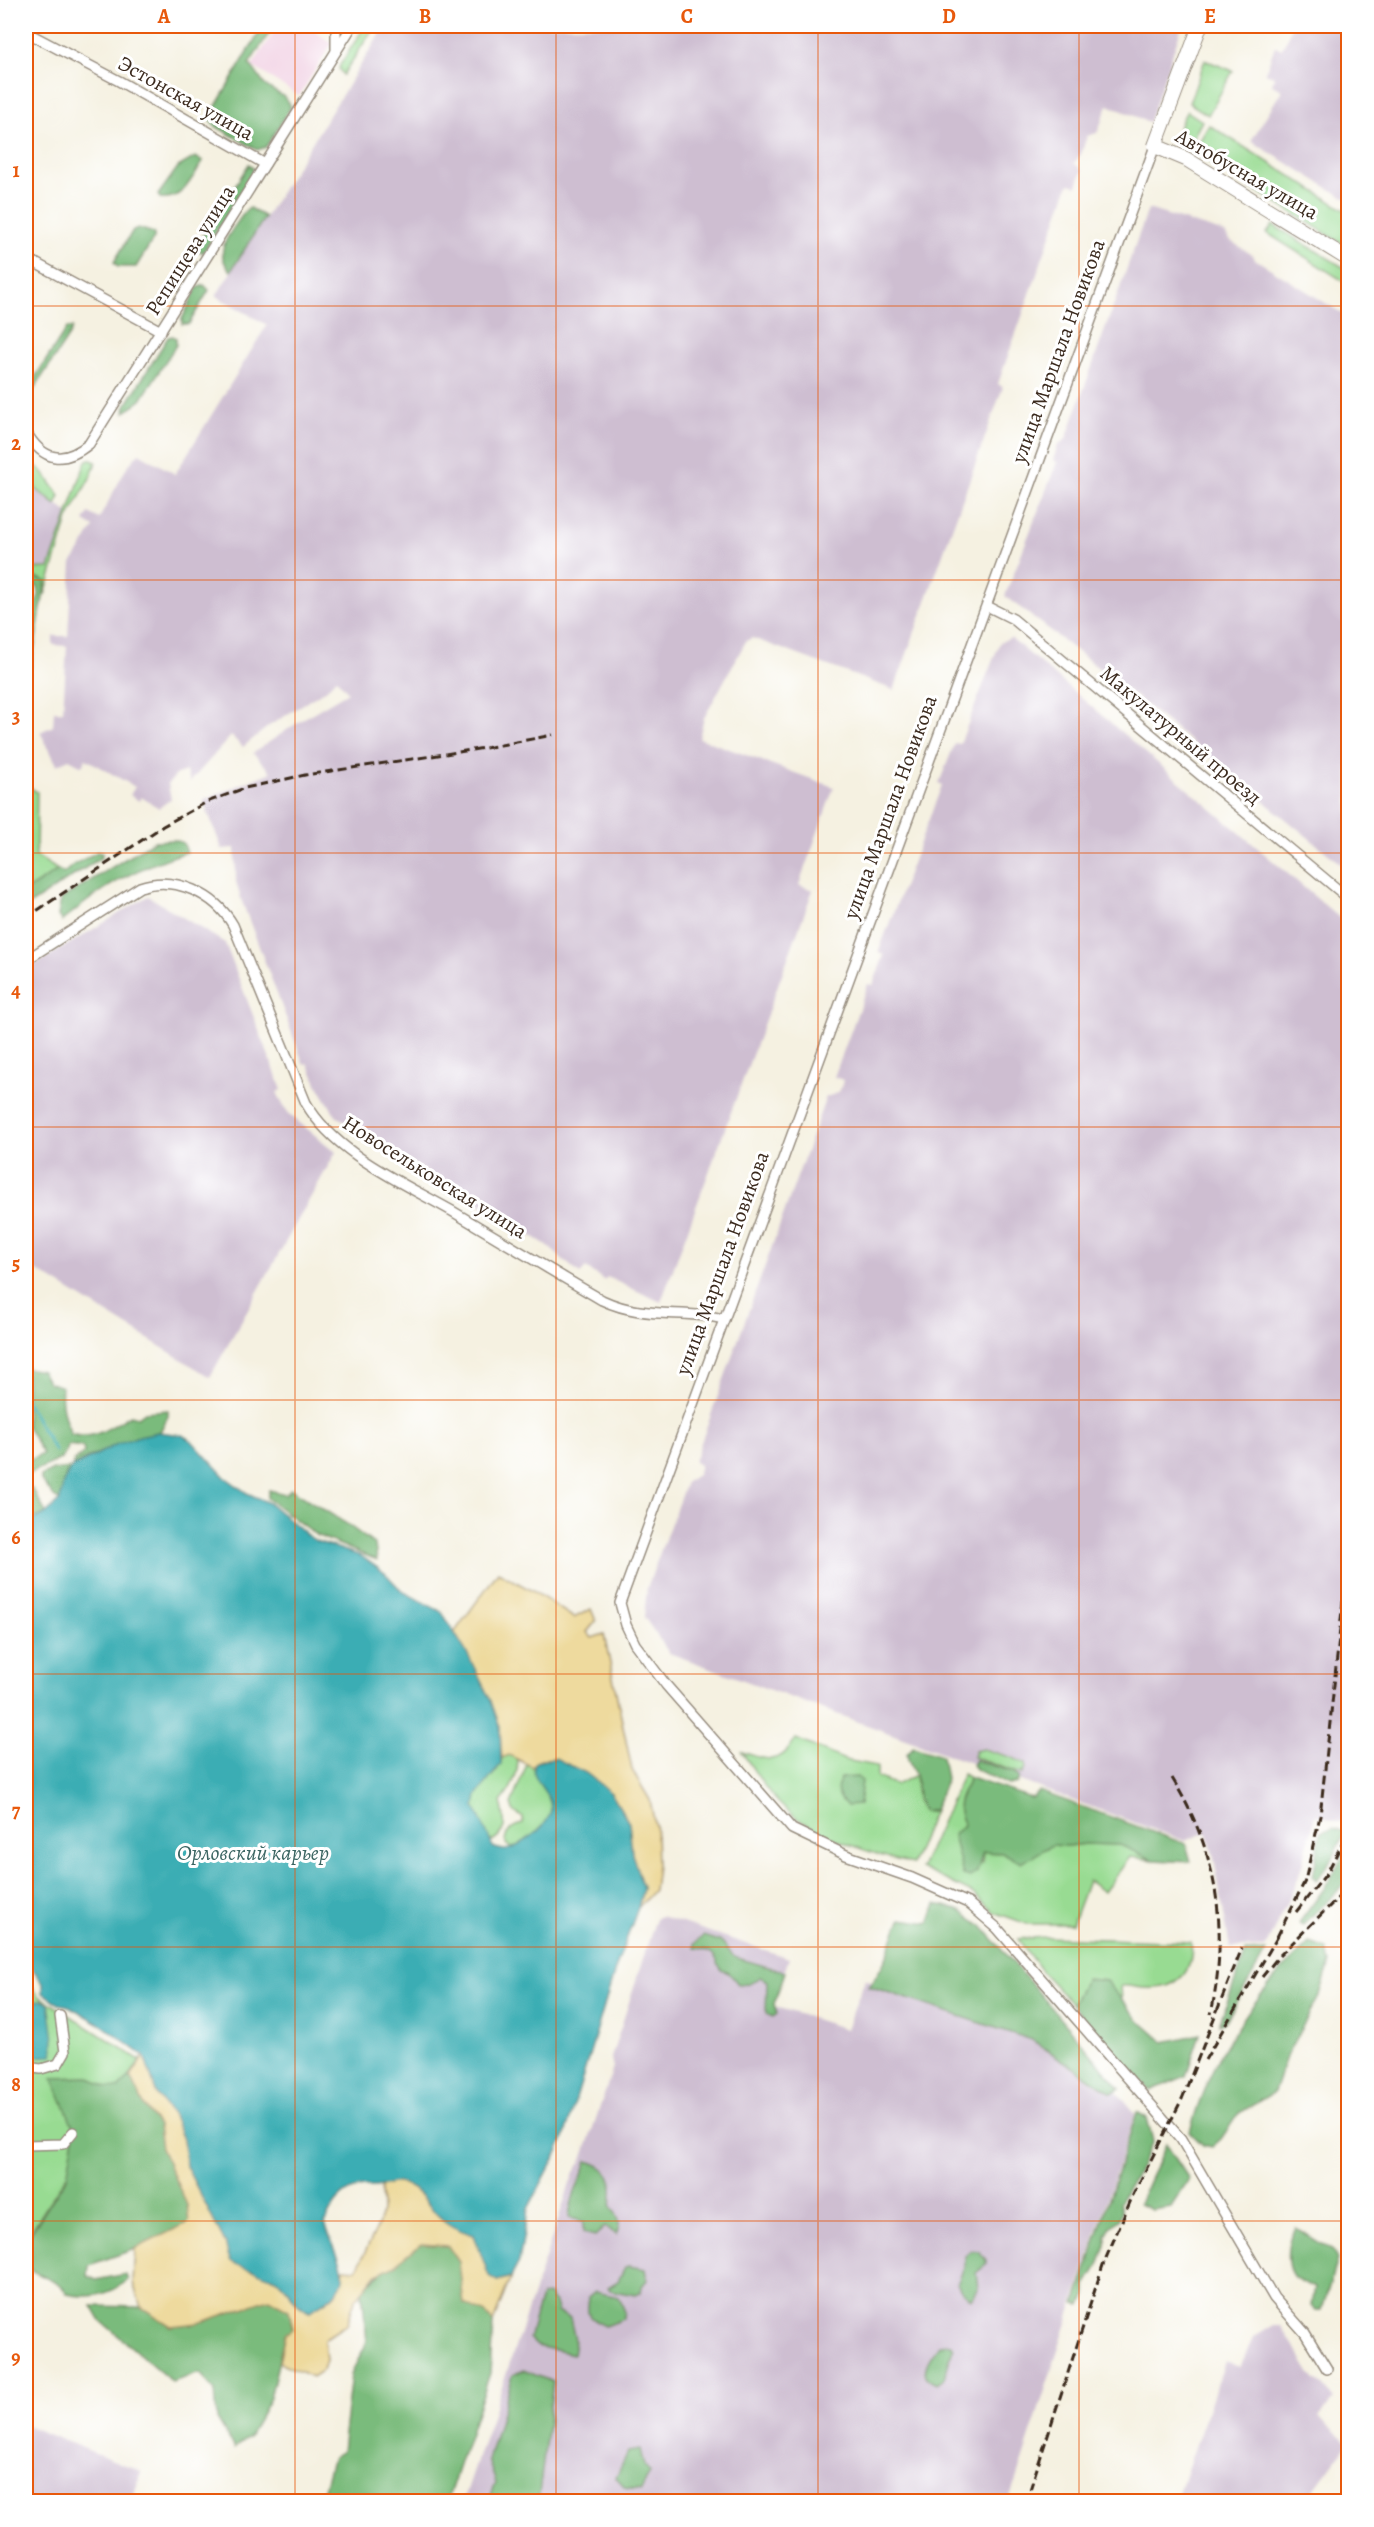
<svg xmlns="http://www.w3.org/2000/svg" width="1374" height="2527" viewBox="0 0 1374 2527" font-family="Alegreya,serif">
  <rect width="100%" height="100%" fill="#fff"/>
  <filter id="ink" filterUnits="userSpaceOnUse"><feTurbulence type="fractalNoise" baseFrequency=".0167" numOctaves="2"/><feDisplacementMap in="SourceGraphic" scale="12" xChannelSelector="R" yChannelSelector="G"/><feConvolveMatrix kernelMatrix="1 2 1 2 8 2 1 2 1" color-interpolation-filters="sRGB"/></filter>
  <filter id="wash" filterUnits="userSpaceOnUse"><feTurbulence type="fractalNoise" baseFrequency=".008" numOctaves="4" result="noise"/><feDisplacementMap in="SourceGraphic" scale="24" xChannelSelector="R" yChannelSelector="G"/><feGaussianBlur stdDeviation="1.35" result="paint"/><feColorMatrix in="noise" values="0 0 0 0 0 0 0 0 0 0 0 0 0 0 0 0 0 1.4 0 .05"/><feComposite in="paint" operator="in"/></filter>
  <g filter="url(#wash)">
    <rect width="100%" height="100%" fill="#f5f1e1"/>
    <path fill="#f1d0e3" d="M278,26H306L332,43L299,96L252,66Z"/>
    <g fill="#cebed1">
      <path d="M385,26H1182L1149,122L1108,105L1097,133L1087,136L1081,154L1074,163L1082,170L1077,186L1069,184L998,384L1003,387L894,690L752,638L746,641L704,718L699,738L834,787L799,885L813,890L661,1302L607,1277L604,1280L586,1268L580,1274L545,1244L336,1116L319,1088L308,1063L304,1065L241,899L236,882L235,848L222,849L203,800L271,772L253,753L309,715L348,692L336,678L327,689L269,726L243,747L231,736L190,782L186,771L177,774L168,784L171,799L159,808L141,797L139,801L130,795L135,787L86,759L82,766L69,759L57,765L40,732L53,726L54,711H63L67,646L53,645V636H68L72,563L94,527L84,521L89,513L99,519L127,467L139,453L175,474L267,325L216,296Z"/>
      <path d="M1292,26H1348V200L1251,141L1282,90L1272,85L1274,76L1265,73L1275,46L1282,49Z"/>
      <path d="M1148,209L1225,233L1229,240L1251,254L1255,259L1348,317V870L1140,700L1005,596L1057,462L1053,460L1058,445L1066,439Z"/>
      <path d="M26,481L68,513L49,568L26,569Z"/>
      <path d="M1011,638L1348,925V1824L1316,1815L1298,1879L1265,1948H1230L1214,1858L1207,1832L1185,1841L669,1653L644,1617L647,1588L686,1482L697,1475L700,1465L694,1462L826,1097L838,1093L841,1088L843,1080L834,1077L868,984L873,985L884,955L878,953L942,785L939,783L955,743L960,744L1000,642Z"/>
      <path d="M148,896L225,943L282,1090L277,1092L283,1105L290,1115L336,1152L210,1377L26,1264V970Z"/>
      <path d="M661,1916L789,1958L773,2006L846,2029L865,1979L1035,2038L1117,2092L1135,2114L1009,2501L463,2502L574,2172L582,2160L613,2068L611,2058L656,1918Z"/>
      <path d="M1274,2325H1281L1314,2379L1324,2387L1334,2399L1319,2417L1348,2443L1305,2501H1176L1225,2362L1240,2367L1253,2338Z"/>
      <path d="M26,2425L142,2472L131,2501H26Z"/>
    </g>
    <g fill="#98db92" stroke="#6a8258" stroke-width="1.5">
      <path d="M365,26H375L343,75L339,69L340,65Z"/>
      <path d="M1205,60L1233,71L1208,115L1189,103Z"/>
      <path d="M1187,111L1202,121L1189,145L1180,140C1177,128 1181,121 1187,111Z"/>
      <path d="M1209,125L1348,212V247L1193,152Z"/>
      <path d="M1273,225L1348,270V284L1267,233Z"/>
      <path d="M89,459L96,462L92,474L68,519L45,595L46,581L26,574V569L49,568L86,461Z"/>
      <path d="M36,466L43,472L60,496L56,505L26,481V474Z"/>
      <path d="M26,785L37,792L36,856L58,870L26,891Z"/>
      <path d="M796,1739L845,1760L877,1766V1777L896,1785L915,1775L917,1800L924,1812L934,1810L912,1864C875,1855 820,1837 790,1813C769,1797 756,1773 742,1752C769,1761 780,1765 796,1739Z"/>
      <path d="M983,1749L1013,1758L1025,1764V1769L1022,1774L973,1757L975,1751Z"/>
      <path d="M509,1755L518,1759C518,1775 511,1790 501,1802C505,1818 509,1837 489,1842C486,1831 476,1819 475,1807C474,1785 499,1777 502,1758Z"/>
      <path d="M527,1764L533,1767C534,1780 544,1785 549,1796C560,1821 530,1838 512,1849L506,1844C506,1832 511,1826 523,1824V1818L513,1811L511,1804Z"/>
      <path d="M963,1774L970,1778C960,1798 953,1804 964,1825L953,1835L958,1851L982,1863L983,1852L1004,1853L1021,1862L1052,1845L1067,1846L1085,1844L1121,1845L1153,1860L1130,1857L1104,1892L1088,1881L1072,1924H1027L994,1912L972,1893L921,1868Z"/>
      <path d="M1046,1937L1191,1942C1195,1972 1176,1991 1145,1988C1137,1988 1130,1985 1121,1986L1122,2001L1106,1981L1086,1979L1072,2004L1041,1971L1018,1939Z"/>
      <path d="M26,1980L39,1996L140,2060L26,2239Z"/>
    </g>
    <g fill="#7abb7c" stroke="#5a724d" stroke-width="1.5">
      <path d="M263,26H274L249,64C256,70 259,78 264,84C273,93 287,94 291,107L266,147L257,150L215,126L211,121L213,111Z"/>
      <path d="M195,157L203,161C192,178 183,201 160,198L158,195L178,167Z"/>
      <path d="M249,164L253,168L252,174L203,253L195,248Z"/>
      <path d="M250,208L265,217L231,271C210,251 233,230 246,210Z"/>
      <path d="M138,228L154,233V238L136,267H118L114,262L133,230Z"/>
      <path d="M204,285L209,290L189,324H182V319L197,288Z"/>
      <path d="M67,328H72L70,334L34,389L31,397L33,405L29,414H26V391Z"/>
      <path d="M173,336L176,338V345L141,400L125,412V407L168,337Z"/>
      <path d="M26,574L46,581L26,694V615L31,616L39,595L38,587L26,583Z"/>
      <path d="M175,840L183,843L187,852C135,868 104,886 62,921L58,916L61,899L154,841Z"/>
      <path d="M97,852L102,853V857L26,907V891L58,870L64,873L73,865Z"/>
      <path d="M26,1368L42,1371L48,1382L62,1387C60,1404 64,1418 71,1434C93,1442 112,1426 131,1415L138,1417L145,1412L168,1410V1416L160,1432C143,1434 79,1459 70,1469C62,1478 63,1490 60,1500L55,1498L41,1480V1476L53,1470L71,1468L74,1461L84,1453L83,1447L69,1445L61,1459L26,1475V1462L43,1454L26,1425Z"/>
      <path d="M26,1486L33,1490L46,1513L26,1523Z"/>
      <path d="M291,1489L347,1524L375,1545L377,1560L316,1535L267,1498L269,1490L285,1494Z"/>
      <path d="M913,1747L942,1756L946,1780L934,1810L924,1812C915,1798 919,1793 916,1778C914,1769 908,1765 907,1754Z"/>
      <path d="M975,1760L1013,1772L1019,1777L1017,1783L1008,1785L975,1769L972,1765Z"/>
      <path d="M857,1777L862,1781L859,1805L847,1806C837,1795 834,1791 841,1778Z"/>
      <path d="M970,1778L1031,1798L1039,1791L1186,1844L1191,1862L1153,1860L1120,1845L1085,1844L1067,1846L1052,1845L1021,1863L1004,1853L983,1852L977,1872L970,1877L963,1875L953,1835L964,1825C953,1804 960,1798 970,1778Z"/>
      <path d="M1333,1828L1345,1832L1333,1858L1316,1881L1313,1876L1321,1832Z"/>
      <path d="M1348,1846V1881L1303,1925L1299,1923L1326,1886Z"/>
      <path d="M936,1904L958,1909L982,1926L1120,2088L1112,2093L1032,2040L869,1986C876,1977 882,1967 887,1956C892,1943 894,1931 902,1919L929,1923Z"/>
      <path d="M703,1936L722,1942L734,1957L785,1972L774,2004L777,2014L773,2017L766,2014L767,1981L760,1977L751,1983L738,1984L729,1973L721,1970C716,1955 711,1949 694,1948V1944Z"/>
      <path d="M1309,1943L1327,1949L1330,1963L1320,1995L1287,2054L1274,2092L1238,2114L1221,2139L1212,2147L1203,2145L1190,2132C1208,2060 1256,1992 1309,1943Z"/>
      <path d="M1266,1951L1226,2021L1219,2024L1246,1952Z"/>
      <path d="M1086,1979L1106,1981L1141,2022L1164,2042L1200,2034L1186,2076L1150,2091L1072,2004Z"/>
      <path d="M131,2076L145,2107L158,2125L161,2148L187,2205L189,2222L135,2249L89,2265L88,2276L96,2280L126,2274L128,2280C111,2295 88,2299 67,2294L61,2285L26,2268V2241L67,2177L75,2131L53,2078L88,2077L107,2087L119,2088Z"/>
      <path d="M1137,2112L1147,2118L1153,2141L1135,2177L1119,2203L1122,2211L1119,2220L1111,2227L1106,2236V2246L1100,2263L1086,2285V2297L1081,2305L1075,2304Z"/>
      <path d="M1166,2144L1189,2179L1171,2207L1152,2210L1139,2204Z"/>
      <path d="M587,2161C613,2167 614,2184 611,2207C619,2217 622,2223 616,2235L605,2227L595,2236L583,2233V2221L569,2218C570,2198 581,2181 587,2161Z"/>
      <path d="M1296,2228L1333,2251L1337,2260L1322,2310H1316L1312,2306L1315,2288C1309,2285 1298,2281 1293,2276C1284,2264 1287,2238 1296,2228Z"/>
      <path d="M421,2244L448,2246L459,2262L464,2304L486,2314L493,2322L490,2373L447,2501L320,2502L333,2457L342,2451L351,2374L367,2342L362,2291C378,2271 401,2260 421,2244Z"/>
      <path d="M971,2251H979L986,2260V2265L976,2273L978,2289L972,2299L961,2291L957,2283L965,2265V2256Z"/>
      <path d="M629,2266L645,2269L647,2280L642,2286L641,2292L635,2295L610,2290L608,2287L618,2281L625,2267Z"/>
      <path d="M595,2292L619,2297L625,2312L623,2319L605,2326C587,2317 586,2317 589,2297Z"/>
      <path d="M548,2294L555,2303L558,2313L570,2318L575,2340L573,2354L537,2346L529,2338L541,2296Z"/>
      <path d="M269,2299L289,2310L293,2330L285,2334L270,2398L249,2437L234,2448L217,2419L215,2391L200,2373L172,2382L100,2320L92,2306L141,2307L171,2326L199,2323Z"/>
      <path d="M947,2344H951L953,2348L944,2379L937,2384C915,2377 929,2358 939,2345Z"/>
      <path d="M523,2370L553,2382L539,2494L537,2501H489L496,2483L488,2460L513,2375Z"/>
      <path d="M640,2450L644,2465L650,2472L641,2490L624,2487L616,2478L628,2452Z"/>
    </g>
    <g fill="#eeda9e" stroke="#94825e" stroke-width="1.5">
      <path d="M498,1572L536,1593L574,1618L591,1609L596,1621L587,1632L592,1638L604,1634L632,1770L650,1800L656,1831L657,1865L654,1890L638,1908L643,1888L632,1854L629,1823L611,1793L555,1758L543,1759L536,1762L533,1767L509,1755L502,1758C500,1746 502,1732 498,1721C486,1690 471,1662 454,1633Z"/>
      <path d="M144,2056L158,2097L172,2114L183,2139L186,2166L226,2245L232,2262C248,2267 267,2272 280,2282C294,2293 291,2304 310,2311C331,2299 342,2293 344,2268L357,2269L379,2223L382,2211L381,2186C413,2173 421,2201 441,2218C451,2226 462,2231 474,2235L484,2259L497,2281L511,2277L493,2322L486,2314L464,2304L459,2262L448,2246L421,2244L393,2266L375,2275L355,2300L347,2324L324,2339L326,2360L323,2370L312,2377L279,2362L285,2334L293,2329L289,2310L269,2299L199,2323L171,2326L141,2307L133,2283L135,2249L189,2222L187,2205L161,2148L158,2125L145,2107L131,2076Z"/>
    </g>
    <g fill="#3badb4" stroke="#3b6c69" stroke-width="1.5">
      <path d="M158,1432L182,1435L192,1441L225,1477L247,1493L269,1503L307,1535L316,1541L361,1556L385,1573L402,1591L442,1612L468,1655L491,1701L500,1727L501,1764L477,1795L475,1807L493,1847C503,1852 510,1850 519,1845C588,1801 521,1788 536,1762L555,1758L586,1773L611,1793L629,1823L632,1854L643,1888L638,1908L615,1970L563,2142L528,2209L519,2262L511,2277L497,2281L489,2276L474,2235C462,2231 450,2227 441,2218C429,2208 423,2193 408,2186C398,2180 392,2183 381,2186C374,2188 366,2186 358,2188C340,2192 331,2207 325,2223C339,2268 364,2281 310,2311C291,2304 294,2293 280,2282C267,2272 242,2269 232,2262C228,2259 227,2250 226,2245L186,2166L183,2139L172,2114L158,2097L144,2056L102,2025L69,2006L59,2004L43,1993V1983L26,1960V1523L45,1514L60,1500L63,1483L71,1468L117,1444L139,1436Z"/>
      <path d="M42,2000L49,2003L54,2040L52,2056L26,2057V2008L30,2002Z"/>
    </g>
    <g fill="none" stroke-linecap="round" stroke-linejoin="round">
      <path stroke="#3badb4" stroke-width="3" d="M26,1401L55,1451"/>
    </g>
  </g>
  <g filter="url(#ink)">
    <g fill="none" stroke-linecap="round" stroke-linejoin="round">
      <defs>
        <g id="street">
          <path d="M26,32L119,81L265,164"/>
          <path d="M336,49V26"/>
          <path d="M1155,146L620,1603L626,1625L635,1644L666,1685L792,1829L846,1855L912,1878L968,1903L997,1928L1181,2139L1274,2298L1305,2333L1327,2369"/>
          <path d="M26,258L161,331"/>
          <path d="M26,432C43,461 63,465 89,444L352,26"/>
          <path d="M987,606L1013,619L1348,898"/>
          <path d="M26,960L140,887C175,875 215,894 233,925L306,1103C334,1153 403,1183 452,1211C502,1241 552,1271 602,1300C645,1320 681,1309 724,1319"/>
          <path d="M26,2067L41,2069L58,2064L65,2052L60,2016"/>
          <path d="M26,2145L63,2144L73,2132"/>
        </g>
        <path id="secondary" d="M1200,26L1155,146L1186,159L1348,259"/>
      </defs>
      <use href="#street" stroke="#988e80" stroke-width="12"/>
      <use href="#secondary" stroke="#988e80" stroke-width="16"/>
      <use href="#street" stroke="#fff" stroke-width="9"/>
      <use href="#secondary" stroke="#fff" stroke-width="14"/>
      <g stroke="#3b2a1e" stroke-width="3" stroke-dasharray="9 4.5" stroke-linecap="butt">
        <path d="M26,918L163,826L207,802L245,788L305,775L485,748L553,735"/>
        <path d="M1172,1778C1218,1853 1229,1928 1211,2014"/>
        <path d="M1296,1912L1327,1873L1348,1832"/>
        <path d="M1277,1937L1305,1881L1320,1816L1348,1554"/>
        <path d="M1262,1977L1279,1956L1348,1888"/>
        <path d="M1205,2060L1281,1931"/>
        <path d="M1026,2502L1103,2265L1133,2195L1182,2099L1242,1948"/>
      </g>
    </g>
  </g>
  <path fill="none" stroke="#e8590c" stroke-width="1.5" stroke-opacity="0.55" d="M295,26V2502M556,26V2502M818,26V2502M1079,26V2502M26,306H1348M26,580H1348M26,853H1348M26,1127H1348M26,1400H1348M26,1674H1348M26,1947H1348M26,2221H1348"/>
  <g text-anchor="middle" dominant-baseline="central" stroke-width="6" stroke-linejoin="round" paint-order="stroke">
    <g font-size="21" fill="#3b2a1e" stroke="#fff">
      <text transform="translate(186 98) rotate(29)">Эстонская улица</text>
      <text transform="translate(1247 174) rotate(30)">Автобусная улица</text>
      <text transform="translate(190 250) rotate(-58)">Репищева улица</text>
      <text transform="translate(1058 351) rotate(-70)">улица Маршала Новикова</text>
      <text transform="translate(1181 735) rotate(40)">Макулатурный проезд</text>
      <text transform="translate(890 807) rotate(-70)">улица Маршала Новикова</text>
      <text transform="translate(435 1177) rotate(32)">Новосельковская улица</text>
      <text transform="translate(722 1263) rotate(-70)">улица Маршала Новикова</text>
    </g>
    <g font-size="22" font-style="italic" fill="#3b6562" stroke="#fff">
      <text x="253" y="1853">Орловский карьер</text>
    </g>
  </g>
  <rect width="1374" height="2527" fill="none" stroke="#fff" stroke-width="66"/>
  <rect x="33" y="33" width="1308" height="2461" fill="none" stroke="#e8590c" stroke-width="2"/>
  <g font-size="20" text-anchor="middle" font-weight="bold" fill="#e8590c">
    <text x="164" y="23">A</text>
    <text x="425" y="23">B</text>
    <text x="687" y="23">C</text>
    <text x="949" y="23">D</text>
    <text x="1210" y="23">E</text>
    <text x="16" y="177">1</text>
    <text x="16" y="450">2</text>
    <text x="16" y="723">3</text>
    <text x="16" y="997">4</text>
    <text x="16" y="1270">5</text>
    <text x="16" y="1544">6</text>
    <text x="16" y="1817">7</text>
    <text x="16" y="2091">8</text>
    <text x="16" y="2364">9</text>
  </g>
</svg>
